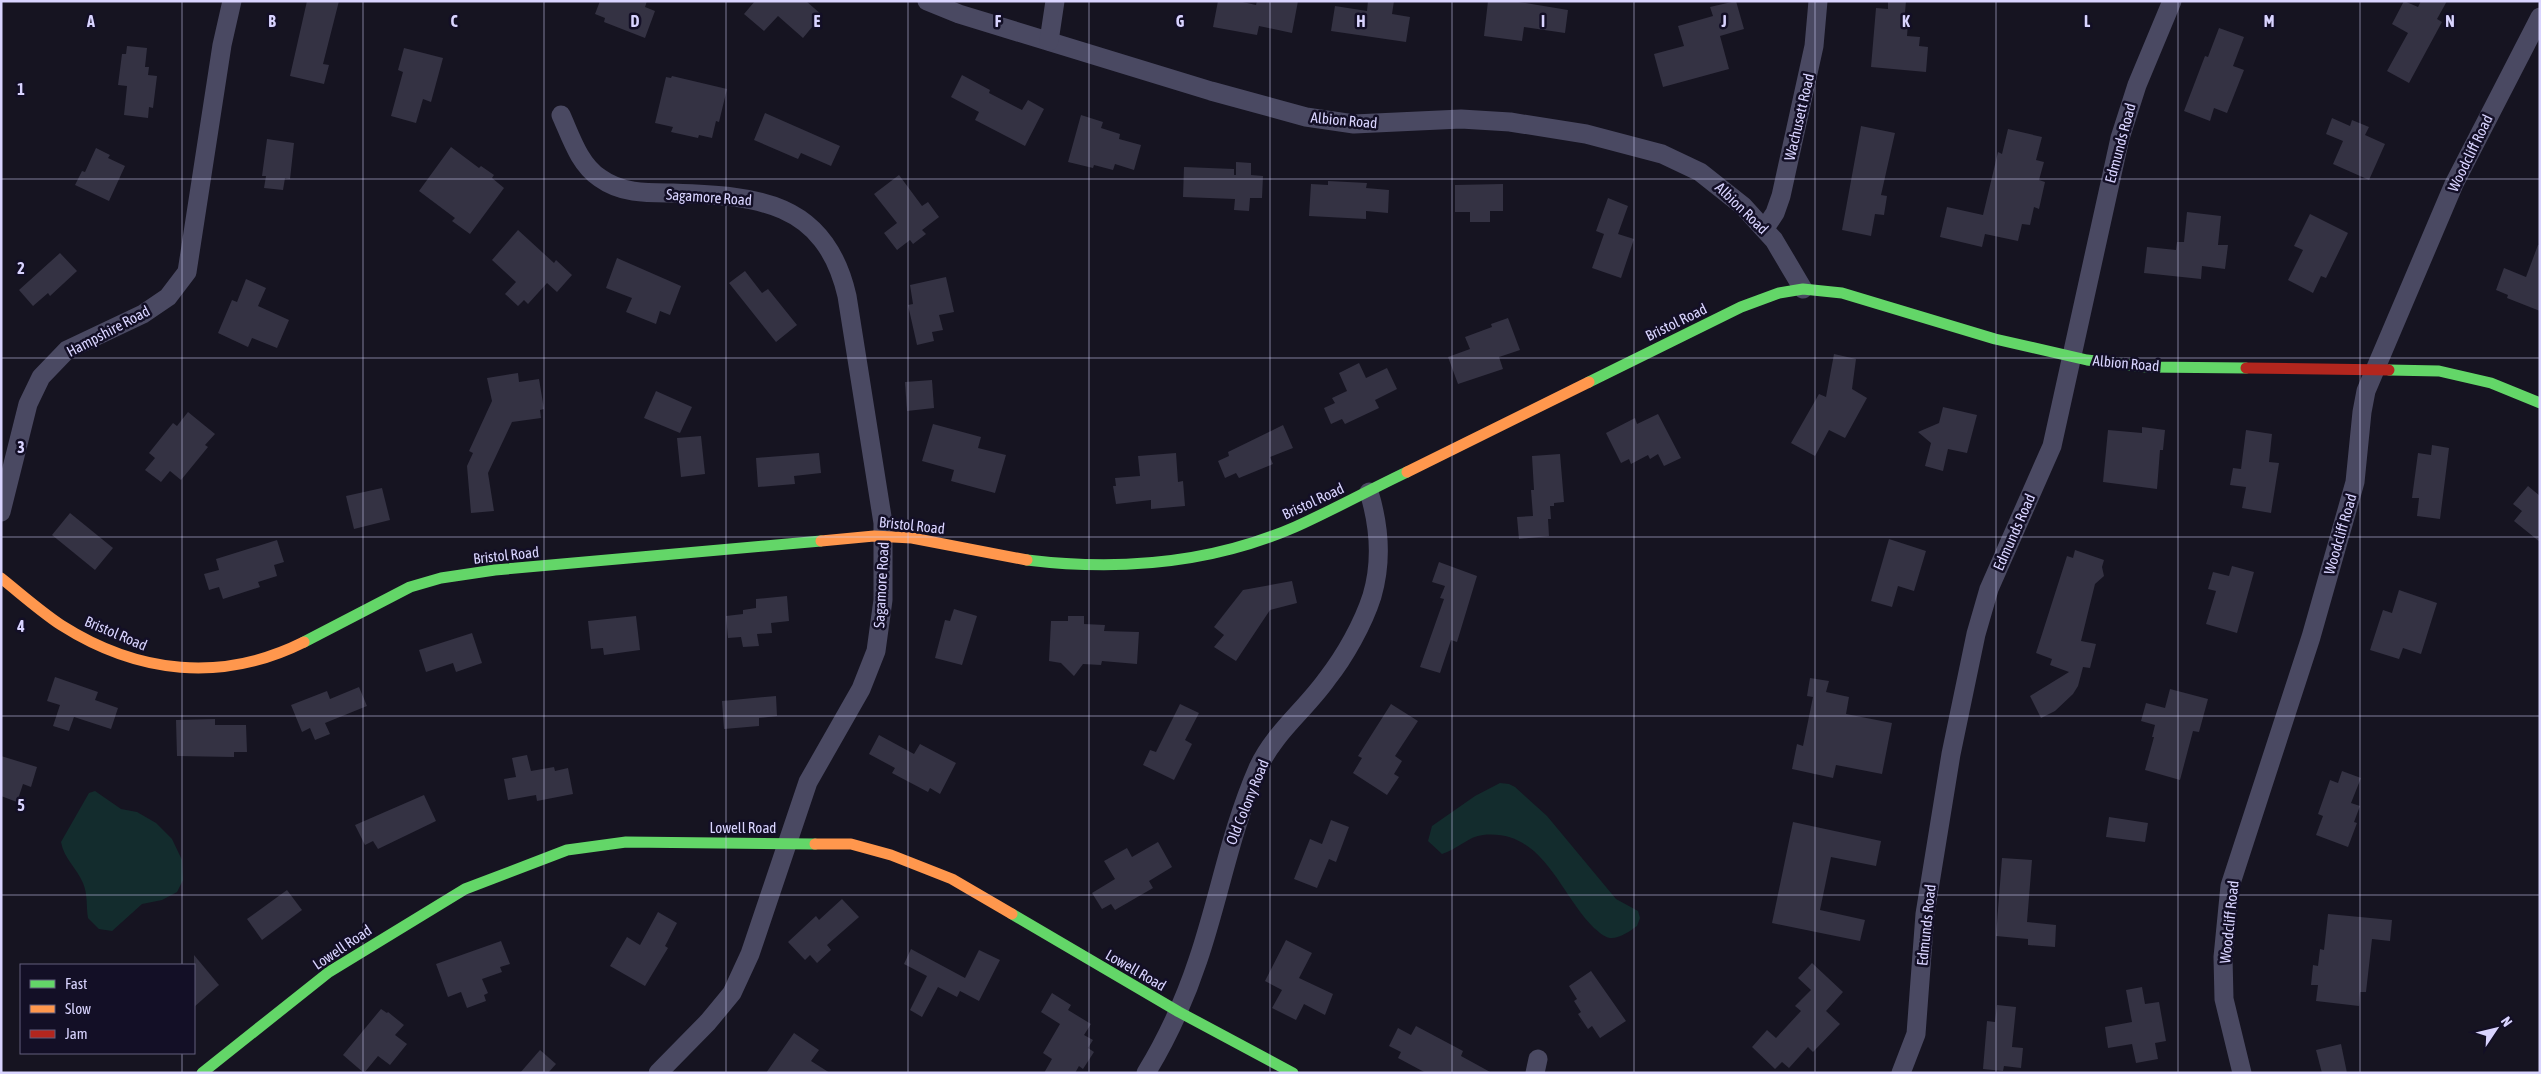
<svg xmlns="http://www.w3.org/2000/svg" width="2541" height="1074" viewBox="0 0 2541 1074" font-family="'Asap Condensed',sans-serif">
  <rect width="100%" height="100%" fill="#161421"/>
  <g fill="#132c2d">
    <path d="M1500,783L1509,784L1515,787L1547,816L1616,899L1638,911L1640,918L1637,926C1630,931 1619,939 1610,938C1604,937 1599,932 1594,928C1559,894 1544,829 1483,835C1469,836 1456,850 1442,854L1428,841L1432,826L1475,796Z"/>
    <path d="M95,791L121,809L137,812L156,823L172,839L182,860L183,880L177,892L162,900L142,904L112,931L99,929L88,918C86,906 88,895 83,883C77,868 64,859 61,842L89,793Z"/>
  </g>
  <g fill="#343243">
    <path d="M307,1H339L323,64L329,65L324,84L290,76Z"/>
    <path d="M600,1H647L645,7L655,11L645,38L604,22L605,18L595,14Z"/>
    <path d="M755,1H806L822,15L803,38L778,16L764,31L744,14Z"/>
    <path d="M1218,1H1238L1256,5L1257,1H1298L1292,33L1259,26L1257,35L1213,27Z"/>
    <path d="M1368,1H1394L1392,14L1410,17L1406,42L1331,31L1335,6L1367,11Z"/>
    <path d="M1488,1H1513L1568,10L1565,33L1524,27L1522,41L1484,36Z"/>
    <path d="M1736,1L1744,29L1720,36L1729,69L1663,87L1654,54L1684,46L1678,26L1713,16L1710,7Z"/>
    <path d="M1888,1H1906L1904,24H1908L1907,36L1920,37L1919,46L1928,47L1926,72L1871,67L1876,8L1888,9Z"/>
    <path d="M2404,1L2418,7L2421,1H2447L2437,19L2442,22L2409,83L2387,71L2408,33L2392,24Z"/>
    <path d="M2219,28L2244,37L2233,66L2244,70L2227,113L2214,108L2210,121L2184,111L2205,56L2208,57Z"/>
    <path d="M127,46L147,48L145,67H149L148,75L157,76L153,108L149,107L148,118L124,115L127,86L118,85L122,54H126Z"/>
    <path d="M404,48L443,58L431,102L423,99L416,123L391,116L403,72L398,70Z"/>
    <path d="M962,75L990,90L989,93L1022,110L1028,100L1044,109L1025,146L975,120L979,112L951,97Z"/>
    <path d="M672,76L727,89L719,122L716,121L712,138L699,135L698,138L671,132L673,127L655,123L666,77L671,78Z"/>
    <path d="M765,113L840,146L831,166L801,153L798,159L754,140Z"/>
    <path d="M1081,115L1103,122L1101,128L1120,134L1119,139L1141,145L1134,170L1115,164L1113,170L1094,165L1093,168L1068,162Z"/>
    <path d="M2332,118L2350,126L2352,120L2369,127L2365,135L2385,144L2369,180L2333,164L2343,141L2326,134Z"/>
    <path d="M1861,126L1895,133L1881,195L1887,196L1884,215L1875,214L1871,236L1842,230Z"/>
    <path d="M2008,129L2042,137L2036,160L2044,162L2039,180L2045,182L2039,209L2034,207L2030,225L2022,224L2018,241L1985,234L1982,247L1940,237L1947,207L1983,215L1998,152L2002,154Z"/>
    <path d="M267,139L294,143L290,179L285,178L283,190L264,188L266,176H262Z"/>
    <path d="M451,147L479,168L481,166L494,175L492,178L504,188L470,234L452,221L455,218L419,191Z"/>
    <path d="M96,148L110,155L108,158L125,166L109,201L75,185L82,171L85,172Z"/>
    <path d="M1236,162L1251,163V175L1263,176L1262,198H1250L1249,211L1234,210L1235,199L1183,197L1184,167L1234,169V175H1236Z"/>
    <path d="M899,175L922,206L928,202L939,217L922,230L926,234L913,244L910,240L897,250L884,233L897,223L874,194Z"/>
    <path d="M1328,181L1367,183L1366,188L1389,190L1388,213L1366,211V219L1309,216L1311,184L1328,185Z"/>
    <path d="M1503,184V211H1490V222H1470V212H1455V185Z"/>
    <path d="M1608,198L1628,206L1618,234L1634,239L1621,278L1592,268L1604,234L1596,231Z"/>
    <path d="M2187,212L2221,216L2218,245H2228L2225,269L2202,266L2201,279L2144,273L2147,247L2176,250L2177,242H2184Z"/>
    <path d="M2310,214L2348,233L2326,278L2321,276L2313,293L2288,280L2303,250L2294,246Z"/>
    <path d="M518,230L554,263L556,260L572,275L557,292L547,283L528,304L524,300L518,306L505,294L516,282L492,260Z"/>
    <path d="M2538,245H2540V311L2507,298L2508,295L2496,290L2504,268L2526,277Z"/>
    <path d="M60,253L77,271L50,296L48,293L33,306L19,290Z"/>
    <path d="M617,258L681,286L670,315L660,311L656,324L626,312L632,298L606,288Z"/>
    <path d="M745,271L762,293L768,289L797,325L776,342L729,283Z"/>
    <path d="M946,277L954,312L939,315L943,330L932,332L934,341L917,345L908,305L913,304L910,285Z"/>
    <path d="M246,279L266,288L258,306L289,320L277,348L252,338L248,347L218,333L232,300L237,302Z"/>
    <path d="M1508,318L1520,350L1499,357L1503,369L1458,384L1448,357L1470,349L1465,337L1492,327L1491,324Z"/>
    <path d="M1834,354L1856,359L1852,389L1867,398L1845,438L1829,430L1815,456L1791,443L1819,394L1826,397Z"/>
    <path d="M1359,363L1366,378L1387,368L1397,389L1375,400L1379,408L1345,424L1342,419L1331,424L1324,408L1335,403L1332,398L1347,391L1339,373Z"/>
    <path d="M518,373L519,382L539,379L544,409L540,410L541,418L512,422L488,473L494,511L471,513L467,466L473,453L469,451L492,401L487,378Z"/>
    <path d="M932,380L934,408L907,411L905,382Z"/>
    <path d="M656,391L692,407L680,433L644,418Z"/>
    <path d="M1943,407L1977,415L1967,453L1948,449L1943,471L1925,466L1931,443L1918,432L1939,423Z"/>
    <path d="M188,412L215,434L205,445L208,447L181,480L170,471L161,482L145,470L155,458L149,453L173,423L177,426Z"/>
    <path d="M1658,414L1681,458L1664,466L1658,454L1650,459L1648,455L1631,464L1629,459L1621,463L1606,433L1635,418L1637,424Z"/>
    <path d="M933,424L981,437L978,448L1006,455L995,493L951,481L954,470L922,461Z"/>
    <path d="M1283,425L1293,448L1270,457L1273,464L1239,478L1236,473L1225,478L1218,461L1229,456L1228,452Z"/>
    <path d="M2142,427L2165,430L2163,450H2160L2157,489L2103,482L2108,430L2142,433Z"/>
    <path d="M2246,430L2272,434L2269,462L2279,463L2271,513L2242,508L2246,487L2230,485L2233,468L2241,469Z"/>
    <path d="M701,436L705,474L681,477L677,438Z"/>
    <path d="M2432,445L2449,448L2440,519L2417,516L2419,498H2412L2418,453L2431,455Z"/>
    <path d="M819,453L821,473L794,476L795,484L758,487L756,458Z"/>
    <path d="M1176,453L1178,482L1183,481L1185,506L1151,509V500L1116,504L1113,486H1116L1115,478L1140,476L1138,456Z"/>
    <path d="M1560,454L1564,502L1554,503V506H1550L1551,519H1548L1549,536L1519,539L1517,517L1533,516L1531,490H1534L1532,456Z"/>
    <path d="M2528,486L2540,496V542L2514,521L2522,511L2513,504Z"/>
    <path d="M382,488L390,520L354,529L346,496Z"/>
    <path d="M70,513L113,548L95,570L52,535Z"/>
    <path d="M1889,539L1926,551L1914,591L1898,586L1892,607L1871,601Z"/>
    <path d="M277,540L284,562L274,565L277,576L258,582L260,587L223,599L219,587L209,590L204,574L219,570L216,559Z"/>
    <path d="M2075,550L2104,560L2102,567L2104,576L2095,584L2081,641L2096,644L2090,668L2083,667L2078,686L2073,694L2055,711L2041,718L2030,696L2069,672L2050,665L2052,659L2036,653L2067,556L2073,558Z"/>
    <path d="M1439,562L1477,576L1457,642L1451,640L1440,673L1420,667L1444,599L1440,598L1445,586L1432,582Z"/>
    <path d="M2232,566L2254,572L2237,633L2206,624L2216,591L2208,589L2213,572L2229,576Z"/>
    <path d="M1292,581L1297,603L1270,610L1236,661L1214,647L1224,635L1214,627L1243,590Z"/>
    <path d="M2399,590L2437,603L2421,654L2403,648L2399,659L2370,650L2383,610L2392,613Z"/>
    <path d="M787,596L789,621L771,623L772,633L757,634L759,646L743,647L741,637L728,638L726,616L743,614V610L756,608V599Z"/>
    <path d="M954,609L977,616L962,665L935,658L945,620L950,621Z"/>
    <path d="M636,616L640,650L604,655L603,648L591,649L588,621Z"/>
    <path d="M1068,616H1084V624L1105,625L1104,631L1139,632L1137,664L1102,661L1101,665L1083,664L1074,676L1061,663L1049,661L1051,621H1068Z"/>
    <path d="M472,633L482,663L456,672L453,663L426,672L419,650Z"/>
    <path d="M55,677L98,692L95,700L118,708L111,729L74,717L69,731L53,726L60,705L47,701Z"/>
    <path d="M1810,678L1829,681L1826,692L1849,697L1846,714L1892,723L1882,774L1836,765L1833,778L1792,769L1797,744L1803,746L1813,697L1807,696Z"/>
    <path d="M359,687L367,706L325,723L330,734L315,740L310,728L302,732L291,705L327,691L330,699Z"/>
    <path d="M2170,689L2208,699L2199,732L2193,731L2180,780L2145,770L2154,737H2152L2155,725L2141,721L2146,703L2165,708Z"/>
    <path d="M776,696L777,716L759,718V726L724,729L722,701Z"/>
    <path d="M1180,704L1199,713L1185,740L1192,744L1174,780L1143,765L1150,750L1156,752Z"/>
    <path d="M1391,704L1418,721L1395,756L1402,761L1394,774L1399,777L1387,795L1353,773L1362,758L1358,756Z"/>
    <path d="M215,719V725H246L247,752H234V757L177,756L176,720Z"/>
    <path d="M879,735L914,754L920,744L956,763L940,794L930,788L928,792L892,773L895,768L869,754Z"/>
    <path d="M527,755L531,771L554,767L555,771L568,768L573,794L537,801L536,795L508,800L504,779L516,777L512,758Z"/>
    <path d="M1,756L37,767L31,787L23,784L17,802L1,796Z"/>
    <path d="M2342,771L2361,778L2351,803L2360,806L2354,822L2357,823L2348,847L2316,835L2323,816L2318,814L2330,780L2338,783Z"/>
    <path d="M424,795L436,821L378,849L373,841L365,845L355,825Z"/>
    <path d="M2109,817L2148,823L2145,842L2106,837Z"/>
    <path d="M1331,820L1349,827L1336,862L1329,859L1317,888L1294,879L1310,839L1322,844Z"/>
    <path d="M1793,822L1881,841L1876,866L1831,857L1820,910L1865,920L1860,941L1772,923Z"/>
    <path d="M1158,842L1172,867L1149,881L1153,888L1115,910L1111,904L1102,909L1092,893L1115,879L1104,861L1127,848L1132,857Z"/>
    <path d="M2002,858L2032,860L2027,922L2056,925L2055,947L2028,945V939L1996,936Z"/>
    <path d="M287,890L302,910L262,940L247,919Z"/>
    <path d="M842,899L859,917L827,945L831,950L817,963L810,955L805,960L788,942L816,916L819,920Z"/>
    <path d="M658,912L677,923L665,946L668,948L645,986L610,966L627,937L640,945Z"/>
    <path d="M2328,914L2392,920L2390,941L2372,939L2366,992H2360L2359,1006L2316,1001L2318,985H2311L2313,965L2318,966L2320,949L2324,950Z"/>
    <path d="M1286,940L1312,953L1299,978L1333,994L1325,1015L1304,1004L1296,1020L1272,1008L1282,990L1265,981Z"/>
    <path d="M501,941L510,964L500,967L502,972L482,979L488,993L484,995L486,1001L467,1008L461,992L448,997L436,964Z"/>
    <path d="M911,949L965,978L979,950L1000,960L979,1001L960,991L957,997L938,987L922,1017L910,1010L927,976L904,964Z"/>
    <path d="M194,955L219,985L194,1007Z"/>
    <path d="M1812,963L1843,992L1826,1011L1840,1024L1813,1052L1808,1047L1789,1068L1782,1062L1775,1069L1752,1047L1767,1030L1776,1038L1801,1011L1795,1006L1811,990L1798,978Z"/>
    <path d="M1591,971L1626,1021L1600,1038L1592,1026L1588,1029L1578,1014L1581,1012L1574,1001L1577,999L1569,986Z"/>
    <path d="M2142,987L2145,1004L2159,1002L2166,1041L2155,1043L2158,1059L2136,1063L2132,1044L2108,1048L2105,1027L2132,1022L2126,990Z"/>
    <path d="M1052,993L1071,1005L1068,1010L1091,1024L1084,1035L1093,1040L1088,1048L1094,1052L1083,1069L1079,1066L1075,1073H1044L1052,1059L1043,1053L1060,1024L1041,1012Z"/>
    <path d="M1997,1005L2016,1007L2012,1047L2023,1048L2021,1068L2004,1066L2003,1071L1983,1069L1987,1021L1995,1022Z"/>
    <path d="M381,1009L387,1013L388,1012L404,1025L395,1035L407,1044L390,1065L378,1056L364,1073L343,1055Z"/>
    <path d="M1416,1026L1463,1051L1461,1056L1492,1073H1426L1398,1058L1401,1052L1389,1046L1398,1028L1411,1035Z"/>
    <path d="M794,1033L819,1050L811,1061L830,1073H766Z"/>
    <path d="M2341,1044L2347,1073H2322L2316,1050Z"/>
    <path d="M540,1050L556,1064L548,1073H520Z"/>
  </g>
  <g fill="none" stroke-linecap="round" stroke-linejoin="round">
    <g stroke="#4a4962" stroke-width="19">
      <path d="M927,1L959,14L1211,91L1306,117L1354,124L1461,119L1510,122L1586,134L1662,154L1700,172L1743,206L1774,240L1803,289"/>
      <path d="M1049,41L1055,1"/>
      <path d="M561,115C571,137 579,164 600,178C622,194 648,193 673,193C756,196 825,200 847,296L883,523V600L876,651L861,689L808,782L750,954L732,993L708,1022L658,1073"/>
      <path d="M1765,228L1775,213L1781,196L1814,46L1818,1"/>
      <path d="M1,512L28,404L41,377L67,350L143,314L168,297L187,272L222,45L232,1"/>
      <path d="M1146,1073C1168,1037 1185,999 1198,960C1220,895 1230,832 1258,768C1274,733 1305,710 1327,679C1345,656 1363,624 1372,596C1382,562 1379,525 1369,492"/>
      <path d="M1535,1073L1538,1059"/>
      <path d="M1901,1073L1916,1034L1925,914L1951,754L1976,634L1989,589L2052,446L2120,138L2137,85L2172,1"/>
      <path d="M2242,1073L2224,999L2223,957L2230,886L2311,637L2355,482L2362,412L2366,391L2454,184L2540,17"/>
    </g>
    <g stroke="#63d668" stroke-width="11">
      <path d="M2389,370L2439,371L2491,383L2540,403"/>
      <path d="M1589,382L1741,307L1779,293L1803,289L1842,293L1995,339L2087,360L2147,367L2246,368"/>
      <path d="M1027,560C1117,571 1210,564 1295,527C1333,510 1369,490 1407,472"/>
      <path d="M304,642L410,587L441,578L495,570L821,541"/>
      <path d="M1012,914L1179,1012L1293,1073"/>
      <path d="M202,1073L329,972L465,889L567,850L626,842L815,844"/>
    </g>
    <g stroke="#ff974d" stroke-width="11">
      <path d="M1407,472L1589,382"/>
      <path d="M821,541L874,536L912,538L1027,560"/>
      <path d="M1,578C21,594 40,611 61,625C138,674 222,683 304,642"/>
      <path d="M815,844H851L891,855L952,879L1012,914"/>
    </g>
    <path stroke="#b3261e" stroke-width="11" d="M2246,368L2389,370"/>
  </g>
  <path fill="none" stroke="#d9d4ff" stroke-width="1" stroke-opacity="0.55" d="M182,1V965M363,1V1073M544,1V1073M726,1V1073M908,1V1073M1089,1V1073M1270,1V1073M1452,1V1073M1634,1V1073M1815,1V1073M1996,1V1073M2178,1V1073M2360,1V1073M1,179H2540M1,358H2540M1,537H2540M1,716H2540M1,895H2540M182,1053V1073"/>
  <g text-anchor="middle" dominant-baseline="central" stroke-width="5" stroke-linejoin="round" paint-order="stroke">
    <g font-size="15" fill="#d9d4ff" stroke="#130f26">
      <text transform="translate(1799 117) rotate(-77)">Wachusett Road</text>
      <text transform="translate(1344 120) rotate(5)">Albion Road</text>
      <text transform="translate(2120 143) rotate(-75)">Edmunds Road</text>
      <text transform="translate(2470 153) rotate(-64)">Woodcliff Road</text>
      <text transform="translate(709 197) rotate(4)">Sagamore Road</text>
      <text transform="translate(1742 208) rotate(44)">Albion Road</text>
      <text transform="translate(1676 322) rotate(-26)">Bristol Road</text>
      <text transform="translate(108 331) rotate(-28)">Hampshire Road</text>
      <text transform="translate(2126 363) rotate(5)">Albion Road</text>
      <text transform="translate(1313 501) rotate(-25)">Bristol Road</text>
      <text transform="translate(912 525) rotate(6)">Bristol Road</text>
      <text transform="translate(2014 532) rotate(-66)">Edmunds Road</text>
      <text transform="translate(2340 534) rotate(-74)">Woodcliff Road</text>
      <text transform="translate(506 555) rotate(-6)">Bristol Road</text>
      <text transform="translate(881 585) rotate(-87)">Sagamore Road</text>
      <text transform="translate(116 633) rotate(23)">Bristol Road</text>
      <text transform="translate(1247 802) rotate(-68)">Old Colony Road</text>
      <text x="743" y="827">Lowell Road</text>
      <text transform="translate(2229 922) rotate(-84)">Woodcliff Road</text>
      <text transform="translate(1926 925) rotate(-84)">Edmunds Road</text>
      <text transform="translate(342 947) rotate(-34)">Lowell Road</text>
      <text transform="translate(1136 970) rotate(30)">Lowell Road</text>
    </g>
  </g>
  <g font-size="16" text-anchor="middle" font-weight="bold" fill="#d9d4ff" stroke="#130f26" stroke-width="5" stroke-linejoin="round" paint-order="stroke">
    <text x="91" y="27">A</text>
    <text x="272" y="27">B</text>
    <text x="454" y="27">C</text>
    <text x="635" y="27">D</text>
    <text x="817" y="27">E</text>
    <text x="998" y="27">F</text>
    <text x="1180" y="27">G</text>
    <text x="1361" y="27">H</text>
    <text x="1543" y="27">I</text>
    <text x="1724" y="27">J</text>
    <text x="1906" y="27">K</text>
    <text x="2087" y="27">L</text>
    <text x="2269" y="27">M</text>
    <text x="2450" y="27">N</text>
    <text x="21" y="95">1</text>
    <text x="21" y="274">2</text>
    <text x="21" y="453">3</text>
    <text x="21" y="632">4</text>
    <text x="21" y="811">5</text>
  </g>
  <rect width="2541" height="1074" fill="none" stroke="#d9d4ff" stroke-width="5"/>
  <rect x="20" y="964" width="175" height="90" fill="#130f26" stroke="#625e7d"/>
  <rect x="30" y="980" width="25" height="8" fill="#63d668" stroke="#625e7d"/>
  <text x="65" y="989" font-size="15" fill="#d9d4ff">Fast</text>
  <rect x="30" y="1005" width="25" height="8" fill="#ff974d" stroke="#625e7d"/>
  <text x="65" y="1014" font-size="15" fill="#d9d4ff">Slow</text>
  <rect x="30" y="1030" width="25" height="8" fill="#b3261e" stroke="#625e7d"/>
  <text x="65" y="1039" font-size="15" fill="#d9d4ff">Jam</text>
  <g transform="translate(2496 1029) rotate(55)" stroke="#130f26" stroke-width="4" paint-order="stroke">
  <path d="M0-4L9 19L0 12L-9 19Z" fill="#d9d4ff"/>
  <text y="-8" font-size="14" font-weight="bold" text-anchor="middle" fill="#d9d4ff">N</text>
  </g>
</svg>
